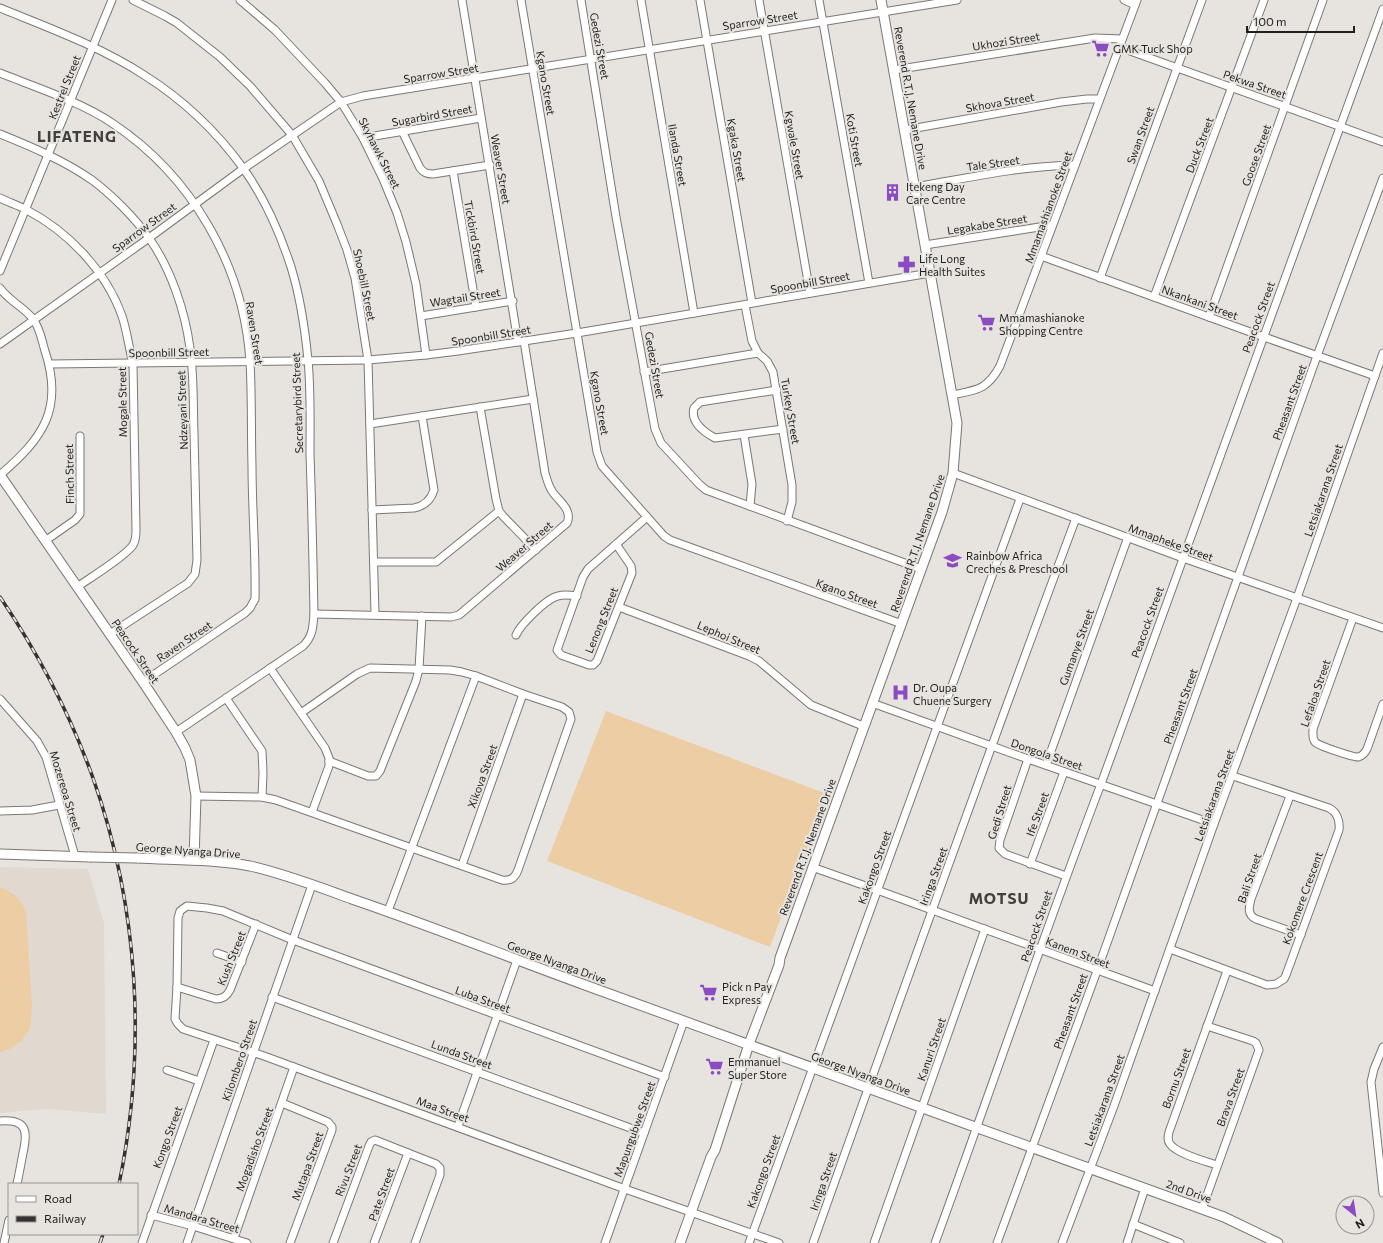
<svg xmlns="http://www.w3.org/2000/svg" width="1383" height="1243" viewBox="0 0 1383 1243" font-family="Commissioner,sans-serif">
  <rect width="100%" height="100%" fill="#e7e4e0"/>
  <path fill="#e1d9cf" d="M0,867L88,869L104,923L106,1114L46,1109L0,1113Z"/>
  <g fill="#edcda3">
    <path d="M606,711L827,794L770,947L547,861Z"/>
    <path d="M0,887C14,892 20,899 26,911L32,1007L30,1029L21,1041L10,1049L0,1052Z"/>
  </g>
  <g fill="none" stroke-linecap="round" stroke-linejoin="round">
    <defs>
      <g id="street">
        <path d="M133,0L165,16L177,23L220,57L250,86L292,135L319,181L337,224L347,250L355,278L368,360L375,614"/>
        <path d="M240,0L275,30L325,83L341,102L363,138L383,179L397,213L406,242L416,284L426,355"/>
        <path d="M462,0L518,342"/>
        <path d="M521,0L597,452L602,466L664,536L670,540L902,624"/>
        <path d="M581,0L616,217L655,429L661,443L699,484L706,490L921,569"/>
        <path d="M641,0L694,313"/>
        <path d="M700,0L752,303"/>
        <path d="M759,0L810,293"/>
        <path d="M819,0L869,283"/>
        <path d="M1124,0L1135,5"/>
        <path d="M0,8C49,28 99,46 144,75C182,99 217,132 243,168C264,197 280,233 291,267C300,296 305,329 308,360C311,391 310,423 310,455C312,508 313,561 314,614C313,627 313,636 303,646L176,732"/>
        <path d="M1119,47L1383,142"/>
        <path d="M894,70L1095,38L1122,39"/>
        <path d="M0,73C35,87 81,102 112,123C192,176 244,266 250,362C252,396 251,431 252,466C252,510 256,554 255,599L250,608L245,613L143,682"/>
        <path d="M905,130L1061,102L1087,99H1099"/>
        <path d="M402,131L420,168C424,173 427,174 433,174L490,165"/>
        <path d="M0,134C32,147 63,160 92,180C112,195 135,218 149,238C171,269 185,311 190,348C194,376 193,405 194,433C195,476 196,518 197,560L195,574L188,583L110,634"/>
        <path d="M363,138L481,118"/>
        <path d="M453,171L476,307"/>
        <path d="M915,187C967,178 1021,166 1075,165"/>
        <path d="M0,198C8,202 17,205 25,209C68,231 106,271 122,316C127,331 129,348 133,364L136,530C136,535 136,540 133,545C126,556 90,578 77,587"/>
        <path d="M925,245L1052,225"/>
        <path d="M1041,256L1264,337L1375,376"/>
        <path d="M0,271L112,0"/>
        <path d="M1100,278L1202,0"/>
        <path d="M0,288C9,301 24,307 33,319C40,328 42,341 45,351C64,409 43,438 0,475"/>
        <path d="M1154,297L1264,0"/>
        <path d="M745,305L752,341L758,353"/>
        <path d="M421,316L513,301"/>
        <path d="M1209,317L1323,0"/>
        <path d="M0,344L149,238L243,169L341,102L363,96L957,0"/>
        <path d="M50,364L368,360L426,355L458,351L577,333L930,273"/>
        <path d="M644,372L758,353L767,361L773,372L792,485V502L787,521"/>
        <path d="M777,390L700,402L694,408C690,422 704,432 715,438L783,429"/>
        <path d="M952,395C977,390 987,390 1000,366L1137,0"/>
        <path d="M480,407L496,499L499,511L503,516L536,550"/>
        <path d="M370,424L533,399"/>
        <path d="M744,435L752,484L750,506"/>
        <path d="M953,473L1183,558L1383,628"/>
        <path d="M372,510L414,508C424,506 431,500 434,490L422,416"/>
        <path d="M45,541L75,520L80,514V436"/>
        <path d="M616,544L631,566L632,573L597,661L593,665H589L561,655L557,650L583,577L588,569L647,517"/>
        <path d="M374,562H436L499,511"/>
        <path d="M619,607L749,656L759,661L811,705L863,726"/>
        <path d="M314,614L451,617L459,615L567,523C573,509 558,501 552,491C548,485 547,479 545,473L524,341"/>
        <path d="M1353,618L1313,729C1313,734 1312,738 1315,742C1319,746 1352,757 1358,757C1363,756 1365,753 1367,749L1383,704"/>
        <path d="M516,635C520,625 547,598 558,596C564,594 571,595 577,596"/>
        <path d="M270,668L325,748L329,758V766L312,812"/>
        <path d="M226,698L262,751L263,773L262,797"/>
        <path d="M0,699L37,741L46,757L75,856"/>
        <path d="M872,703L1028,759L1214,824"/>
        <path d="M1028,759L1000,840L999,848L1005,854L1066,876"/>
        <path d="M329,761L368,776H376L380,771L416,681L419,669L422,616"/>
        <path d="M1046,765L1128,537"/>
        <path d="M196,796L262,797L276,800L502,880C511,881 515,878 518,870L571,719L569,712L562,707L523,694L476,676L462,672L450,670L370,668L357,674L301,713"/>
        <path d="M1290,796L1251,899C1249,907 1247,915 1256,919L1301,935"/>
        <path d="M0,811L32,810L59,805"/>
        <path d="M1030,864L1064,772"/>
        <path d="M462,865L523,694"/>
        <path d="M812,867L877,890L1155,991"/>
        <path d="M388,911L476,676"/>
        <path d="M1170,949L1267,985L1276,984L1284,979L1286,975L1339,830C1340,821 1337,812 1329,808L1233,776"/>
        <path d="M217,953L242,962"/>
        <path d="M177,987L216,999C222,999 227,996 230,990L256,924"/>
        <path d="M272,997L644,1133"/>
        <path d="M1383,1047L1374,1069L1371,1082L1383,1193"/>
        <path d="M167,1070L199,1081"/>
        <path d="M665,1077L293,940L223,911L207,908L187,906L180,911L178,918L177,987L175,1019L178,1024L183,1029L264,1056L625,1189L779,1243"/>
        <path d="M282,1103L328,1122L332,1127V1130L290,1243"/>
        <path d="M0,1121C27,1119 28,1131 23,1153C21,1164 19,1174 17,1184"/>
        <path d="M458,1126L517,960"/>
        <path d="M1217,1165C1205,1161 1177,1154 1170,1144C1167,1140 1168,1136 1169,1132L1227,971"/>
        <path d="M1202,1209L1259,1050L1256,1043L1253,1041L1207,1026"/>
        <path d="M151,1215L193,1226L247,1243"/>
        <path d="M1133,1224L1180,1243"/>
        <path d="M234,1238L294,1067"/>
        <path d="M4,1243L9,1220"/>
        <path d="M142,1243L214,1040"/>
        <path d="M187,1243L312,885"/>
        <path d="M333,1243L369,1146L371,1142L375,1140L436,1164L440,1168V1175L415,1243"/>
        <path d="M374,1243L408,1153"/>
        <path d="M605,1243L684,1021"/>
        <path d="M749,1243L1020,499"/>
        <path d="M813,1243C899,1001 986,759 1076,518"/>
        <path d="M874,1243L985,929"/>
        <path d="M935,1243C991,1090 1043,936 1101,784L1383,9"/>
        <path d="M997,1243L1097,971L1317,356L1383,178"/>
        <path d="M1062,1243L1114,1106L1214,824L1297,598L1383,353"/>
        <path d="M1127,1243L1145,1188"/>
      </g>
      <g id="secondary">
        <path d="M0,475L143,682L176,732L185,748L190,760L196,796L194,860"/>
        <path d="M0,854L90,857"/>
        <path d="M137,858C175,860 213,859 250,866C285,874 319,887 352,899C431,926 508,957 585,985C791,1060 996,1135 1202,1209L1224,1217L1278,1243"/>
        <path d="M680,1243L711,1157L715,1150L749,1044L779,965L780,958L942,512L953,473L957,423L881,0"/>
      </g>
    </defs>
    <use href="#street" stroke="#7b7874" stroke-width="9"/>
    <use href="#secondary" stroke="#7b7874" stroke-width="11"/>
    <use href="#street" stroke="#fff" stroke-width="7"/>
    <use href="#secondary" stroke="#fff" stroke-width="9"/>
    <defs>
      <g id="rail">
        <path d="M0,597C38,653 70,714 93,778C139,908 147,1050 119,1184"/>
        <path d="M100,1243L103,1234"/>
      </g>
    </defs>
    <use href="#rail" stroke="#353332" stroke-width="3.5"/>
    <use href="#rail" stroke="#e7e4e0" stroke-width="2" stroke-dasharray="6" stroke-linecap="butt"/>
    <defs>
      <path id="secondary-bridge" d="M90,857L137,858"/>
    </defs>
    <use href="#secondary-bridge" stroke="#7b7874" stroke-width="11" stroke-linecap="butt"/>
    <use href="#secondary-bridge" stroke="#fff" stroke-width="9"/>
  </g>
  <defs>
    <symbol id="supermarket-bare" viewBox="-9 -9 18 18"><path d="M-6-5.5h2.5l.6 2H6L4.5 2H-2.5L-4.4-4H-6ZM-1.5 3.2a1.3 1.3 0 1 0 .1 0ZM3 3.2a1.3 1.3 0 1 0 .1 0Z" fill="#8c4cc1" stroke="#e7e4e0" stroke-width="2.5" paint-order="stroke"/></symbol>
    <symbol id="building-bare" viewBox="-9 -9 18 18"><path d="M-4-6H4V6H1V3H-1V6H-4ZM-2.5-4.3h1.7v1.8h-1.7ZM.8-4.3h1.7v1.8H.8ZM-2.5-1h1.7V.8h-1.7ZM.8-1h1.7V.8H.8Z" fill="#8c4cc1" stroke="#e7e4e0" stroke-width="2.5" paint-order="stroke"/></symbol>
    <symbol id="pharmacy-bare" viewBox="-9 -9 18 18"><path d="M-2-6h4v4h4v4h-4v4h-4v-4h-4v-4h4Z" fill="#8c4cc1" stroke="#e7e4e0" stroke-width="2.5" paint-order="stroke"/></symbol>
    <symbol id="school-bare" viewBox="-9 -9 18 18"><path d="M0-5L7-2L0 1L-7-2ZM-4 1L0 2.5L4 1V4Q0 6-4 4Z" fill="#8c4cc1" stroke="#e7e4e0" stroke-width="2.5" paint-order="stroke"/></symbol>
    <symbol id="hospital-bare" viewBox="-9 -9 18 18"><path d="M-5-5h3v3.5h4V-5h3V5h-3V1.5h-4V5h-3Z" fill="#8c4cc1" stroke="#e7e4e0" stroke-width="2.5" paint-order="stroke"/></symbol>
  </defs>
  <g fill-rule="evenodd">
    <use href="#supermarket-bare" x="1088" y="36" width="25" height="25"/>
    <use href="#building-bare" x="880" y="180" width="25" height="25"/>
    <use href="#pharmacy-bare" x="894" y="252" width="25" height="25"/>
    <use href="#supermarket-bare" x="974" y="310" width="25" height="25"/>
    <use href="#school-bare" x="940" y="548" width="25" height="25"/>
    <use href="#hospital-bare" x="888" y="680" width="25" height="25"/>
    <use href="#supermarket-bare" x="696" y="980" width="25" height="25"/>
    <use href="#supermarket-bare" x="702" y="1054" width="25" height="25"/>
  </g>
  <g text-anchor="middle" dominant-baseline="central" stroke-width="4" stroke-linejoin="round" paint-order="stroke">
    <g font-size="11" fill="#201f1e" stroke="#e7e4e0">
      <text transform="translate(760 20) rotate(-9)">Sparrow Street</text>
      <text transform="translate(1006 41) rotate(-9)">Ukhozi Street</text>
      <text transform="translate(600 46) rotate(80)">Gedezi Street</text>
      <text transform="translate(441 73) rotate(-9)">Sparrow Street</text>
      <text transform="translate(546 83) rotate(80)">Kgano Street</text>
      <text transform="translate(1255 84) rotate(19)">Pekwa Street</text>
      <text transform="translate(64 87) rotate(-68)">Kestrel Street</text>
      <text transform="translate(911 98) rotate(80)">Reverend R.T.J. Nemane Drive</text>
      <text transform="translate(1000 102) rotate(-10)">Skhova Street</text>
      <text transform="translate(432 115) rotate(-10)">Sugarbird Street</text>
      <text transform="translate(1140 135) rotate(-70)">Swan Street</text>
      <text transform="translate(855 140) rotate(80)">Koti Street</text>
      <text transform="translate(795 145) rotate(80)">Kgwale Street</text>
      <text transform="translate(1199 145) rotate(-69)">Duck Street</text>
      <text transform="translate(737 150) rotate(80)">Kgaka Street</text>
      <text transform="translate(380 153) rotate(63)">Skyhawk Street</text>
      <text transform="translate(678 155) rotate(80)">Ilanda Street</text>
      <text transform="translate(1256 155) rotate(-70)">Goose Street</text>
      <text transform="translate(993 163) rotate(-8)">Tale Street</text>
      <text transform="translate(501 169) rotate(80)">Weaver Street</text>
      <text transform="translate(1048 207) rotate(-70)">Mmamashianoke Street</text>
      <text transform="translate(987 224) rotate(-9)">Legakabe Street</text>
      <text transform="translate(144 227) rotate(-36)">Sparrow Street</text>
      <text transform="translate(475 237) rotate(80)">Tickbird Street</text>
      <text transform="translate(810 282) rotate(-10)">Spoonbill Street</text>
      <text transform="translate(365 285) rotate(78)">Shoebill Street</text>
      <text transform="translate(465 297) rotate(-9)">Wagtail Street</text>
      <text transform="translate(1200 302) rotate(20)">Nkankani Street</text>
      <text transform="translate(1258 317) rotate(-70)">Peacock Street</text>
      <text transform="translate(255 333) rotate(81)">Raven Street</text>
      <text transform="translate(491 335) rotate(-9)">Spoonbill Street</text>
      <text transform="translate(169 352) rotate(-1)">Spoonbill Street</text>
      <text transform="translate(655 365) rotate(80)">Gedezi Street</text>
      <text transform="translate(122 402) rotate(-91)">Mogale Street</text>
      <text transform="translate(1289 402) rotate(-70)">Pheasant Street</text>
      <text transform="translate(297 403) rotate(-92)">Secretarybird Street</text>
      <text transform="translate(600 403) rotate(80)">Kgano Street</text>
      <text transform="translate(182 410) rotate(-92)">Ndzeyani Street</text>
      <text transform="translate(791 411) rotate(80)">Turkey Street</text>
      <text transform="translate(69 474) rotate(-91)">Finch Street</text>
      <text transform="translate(1323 490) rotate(-71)">Letsiakarana Street</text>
      <text transform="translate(1171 542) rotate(20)">Mmapheke Street</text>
      <text transform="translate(917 543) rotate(-71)">Reverend R.T.J. Nemane Drive</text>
      <text transform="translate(524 546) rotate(-41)">Weaver Street</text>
      <text transform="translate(847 593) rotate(20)">Kgano Street</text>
      <text transform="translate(601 620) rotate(-68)">Lenong Street</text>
      <text transform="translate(1147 622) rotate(-70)">Peacock Street</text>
      <text transform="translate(729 637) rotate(23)">Lephoi Street</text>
      <text transform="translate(184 641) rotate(-34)">Raven Street</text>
      <text transform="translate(1076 647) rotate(-70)">Gumanye Street</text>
      <text transform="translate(136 651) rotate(56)">Peacock Street</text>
      <text transform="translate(1315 693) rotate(-71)">Lefaloa Street</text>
      <text transform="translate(1180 706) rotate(-70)">Pheasant Street</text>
      <text transform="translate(1047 754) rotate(19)">Dongola Street</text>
      <text transform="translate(482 776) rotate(-70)">Xikova Street</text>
      <text transform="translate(66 791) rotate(73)">Mozereoa Street</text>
      <text transform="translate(1214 795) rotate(-70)">Letsiakarana Street</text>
      <text transform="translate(999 812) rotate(-73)">Gedi Street</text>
      <text transform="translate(1037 814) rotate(-70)">Ife Street</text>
      <text transform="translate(807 847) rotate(-70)">Reverend R.T.J. Nemane Drive</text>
      <text transform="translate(188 850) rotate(4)">George Nyanga Drive</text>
      <text transform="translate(874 867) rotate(-70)">Kakongo Street</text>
      <text transform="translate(933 876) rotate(-70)">Iringa Street</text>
      <text transform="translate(1249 878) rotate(-71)">Bali Street</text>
      <text transform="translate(1302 898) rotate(-70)">Kokomere Crescent</text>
      <text transform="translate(1036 926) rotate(-71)">Peacock Street</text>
      <text transform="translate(1078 952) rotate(21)">Kanem Street</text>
      <text transform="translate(231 958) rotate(-68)">Kush Street</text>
      <text transform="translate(557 962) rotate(20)">George Nyanga Drive</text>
      <text transform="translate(483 999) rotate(20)">Luba Street</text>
      <text transform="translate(1070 1011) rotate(-70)">Pheasant Street</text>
      <text transform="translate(931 1049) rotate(-71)">Kanuri Street</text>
      <text transform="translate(462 1054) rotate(20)">Lunda Street</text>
      <text transform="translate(239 1060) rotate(-71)">Kilombero Street</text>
      <text transform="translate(861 1073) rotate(20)">George Nyanga Drive</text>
      <text transform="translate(1176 1078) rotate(-70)">Bornu Street</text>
      <text transform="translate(1230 1097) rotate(-70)">Brava Street</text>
      <text transform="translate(1104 1100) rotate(-70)">Letsiakarana Street</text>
      <text transform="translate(443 1109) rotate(20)">Maa Street</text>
      <text transform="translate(634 1129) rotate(-70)">Mapungubwe Street</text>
      <text transform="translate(167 1137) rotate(-70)">Kongo Street</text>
      <text transform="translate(254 1149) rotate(-70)">Mogadisho Street</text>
      <text transform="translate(307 1166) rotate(-70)">Mutapa Street</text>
      <text transform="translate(348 1170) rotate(-69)">Rivu Street</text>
      <text transform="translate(763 1171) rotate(-70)">Kakongo Street</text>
      <text transform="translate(823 1181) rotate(-71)">Iringa Street</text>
      <text transform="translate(1189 1191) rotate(20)">2nd Drive</text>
      <text transform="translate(381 1194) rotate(-70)">Pate Street</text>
      <text transform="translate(202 1218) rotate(16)">Mandara Street</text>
    </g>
    <g font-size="11" fill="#201f1e" stroke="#e7e4e0" text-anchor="start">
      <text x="1113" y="48">GMK Tuck Shop</text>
      <text x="906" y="186">Itekeng Day<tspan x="906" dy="13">Care Centre</tspan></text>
      <text x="919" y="258">Life Long<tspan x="919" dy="13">Health Suites</tspan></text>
      <text x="999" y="317">Mmamashianoke<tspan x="999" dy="13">Shopping Centre</tspan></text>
      <text x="966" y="555">Rainbow Africa<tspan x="966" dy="13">Creches &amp; Preschool</tspan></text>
      <text x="913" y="687">Dr. Oupa<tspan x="913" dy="13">Chuene Surgery</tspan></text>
      <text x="722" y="986">Pick n Pay<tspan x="722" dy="13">Express</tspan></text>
      <text x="728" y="1061">Emmanuel<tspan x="728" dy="13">Super Store</tspan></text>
    </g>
    <g font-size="15" font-weight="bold" letter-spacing="1" fill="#42403d" stroke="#e7e4e0">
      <text x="77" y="136">LIFATENG</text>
      <text x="999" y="898">MOTSU</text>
    </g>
  </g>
  <rect x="8" y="1183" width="130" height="52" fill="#e7e4e0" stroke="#979592"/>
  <rect x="16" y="1196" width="20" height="6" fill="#ffffff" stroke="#979592"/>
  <text x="44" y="1203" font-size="12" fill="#201f1e">Road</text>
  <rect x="16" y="1216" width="20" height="6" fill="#353332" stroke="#979592"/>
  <text x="44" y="1223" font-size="12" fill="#201f1e">Railway</text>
  <g transform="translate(1355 1215) rotate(150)"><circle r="19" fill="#e7e4e0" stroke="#979592"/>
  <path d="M0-3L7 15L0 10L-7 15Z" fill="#8c4cc1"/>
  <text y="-6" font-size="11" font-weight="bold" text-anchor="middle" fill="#201f1e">N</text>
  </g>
  <path d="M1247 26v6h107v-6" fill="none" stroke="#201f1e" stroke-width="2"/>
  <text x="1253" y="26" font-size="12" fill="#201f1e" stroke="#e7e4e0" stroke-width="3" paint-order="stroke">100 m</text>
</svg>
